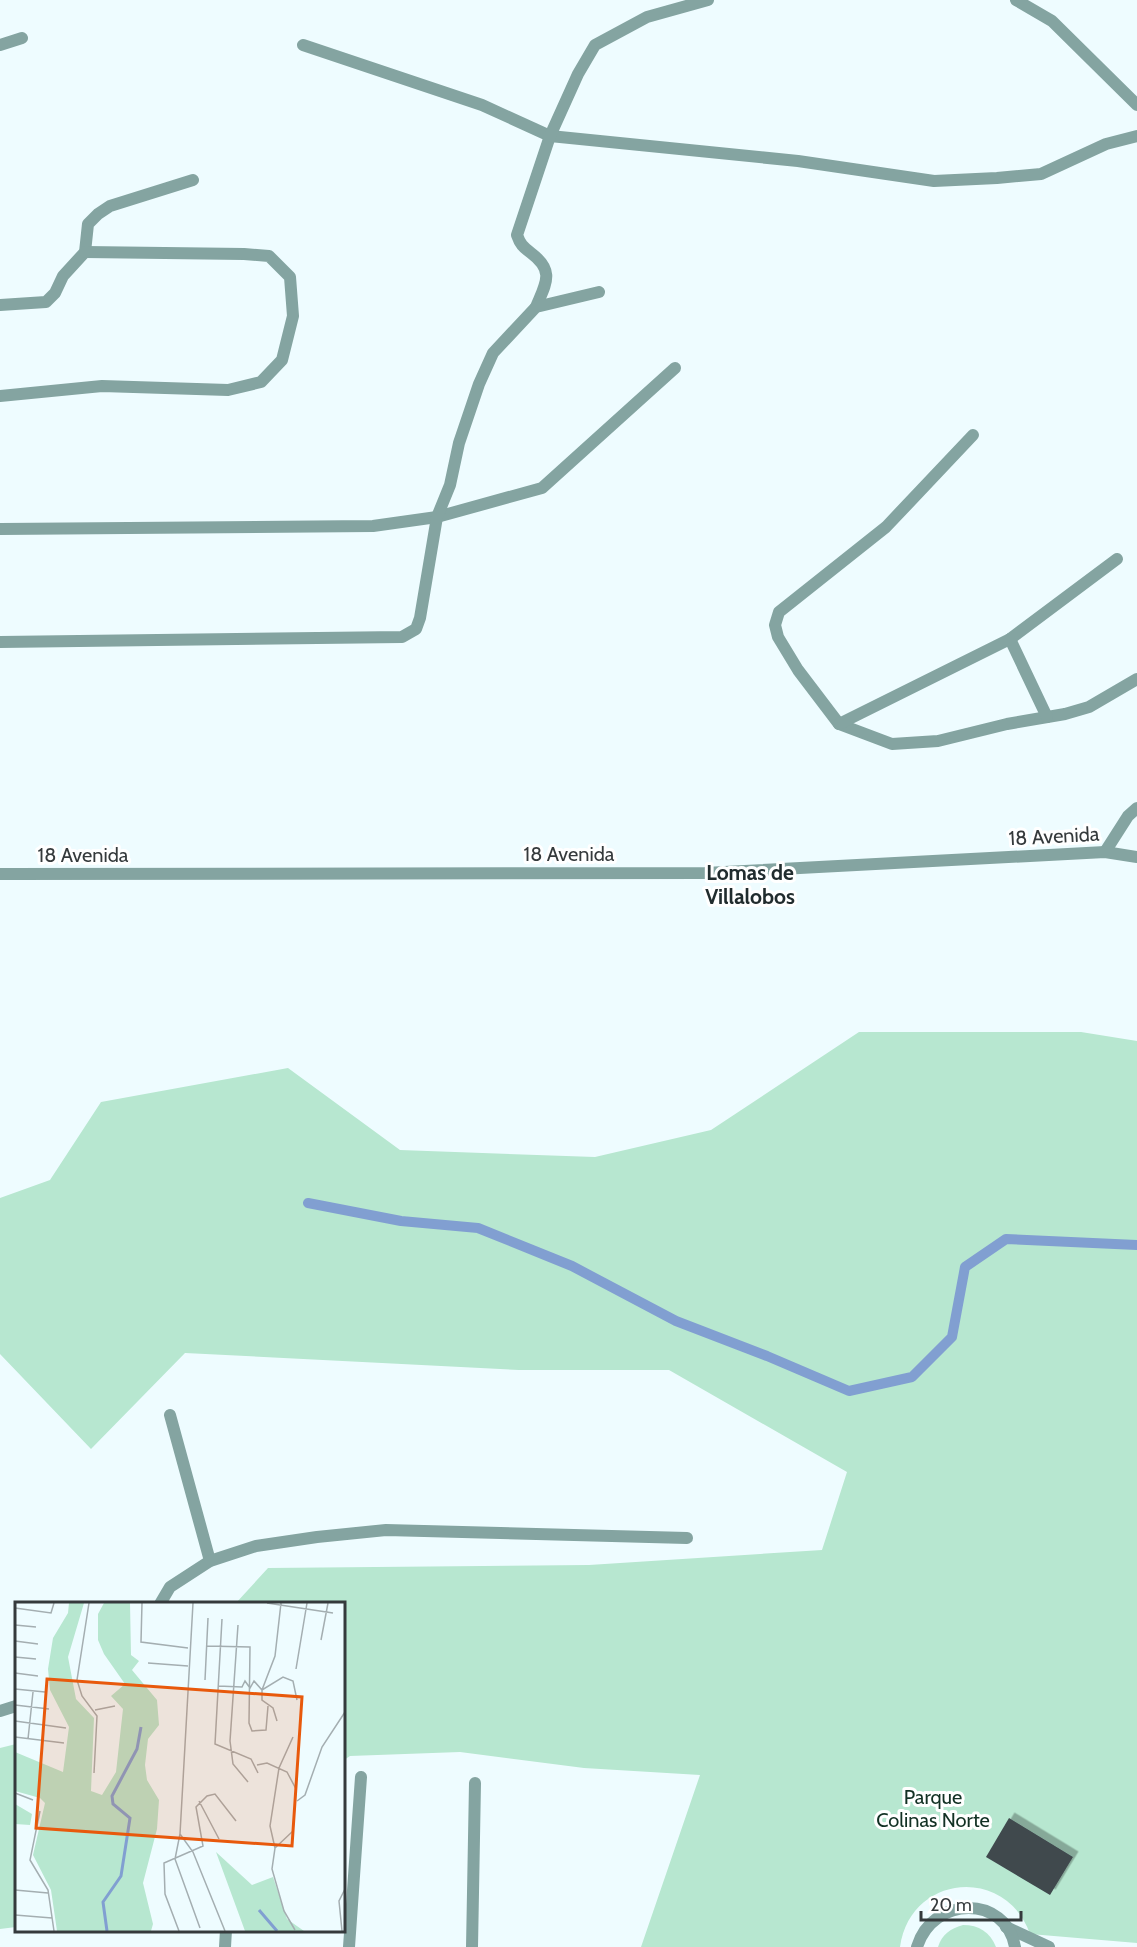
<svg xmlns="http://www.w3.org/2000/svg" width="1137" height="1947" viewBox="0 0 1137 1947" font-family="Cabin,sans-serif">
  <defs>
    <filter id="shadow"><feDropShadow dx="5.5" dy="-5.5" stdDeviation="0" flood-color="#0004"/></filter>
  </defs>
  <rect width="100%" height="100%" fill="#eefcff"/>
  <g fill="#b7e7d0">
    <path d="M859,1032H1081L1137,1041V1943L1030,1934C1006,1865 910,1874 900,1947H641L700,1775L584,1768L460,1752L350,1756L344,1760V1604L236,1603L268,1568L589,1565L822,1550L847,1472L669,1370H519L185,1353L91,1449L0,1354V1198L50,1180L101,1102L288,1068L400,1150L595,1157L711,1130Z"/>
    <path d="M16,1744V1927L0,1929V1748Z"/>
    <path d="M963,1925C979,1925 990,1932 996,1947H938C942,1934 950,1929 963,1925Z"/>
  </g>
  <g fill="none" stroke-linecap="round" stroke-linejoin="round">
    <path stroke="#819fd1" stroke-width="10" d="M308,1203L401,1221L478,1228L572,1266L676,1321L767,1356L849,1391L912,1377L952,1337L965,1267L1006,1239L1137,1245"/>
  </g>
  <path fill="#3f484d" filter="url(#shadow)" d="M1009,1818L1073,1857L1050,1895L986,1857Z"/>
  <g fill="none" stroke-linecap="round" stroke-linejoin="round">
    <g stroke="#84a4a1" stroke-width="12">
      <path d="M1016,0L1052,21L1137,105"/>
      <path d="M0,45L22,38"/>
      <path d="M303,45L482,105L550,136L798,161L934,181L997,178L1041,174L1106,144L1137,136"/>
      <path d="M0,305L46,302L55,293L63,276L85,252L88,224L98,214L110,206L193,180"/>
      <path d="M536,307C546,283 555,271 531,253C523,247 520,244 517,235L550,136L578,74L595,45L647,17L708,0"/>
      <path d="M0,396L102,386L228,390L261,382L282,360L293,316L290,277L269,256L244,254L85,252"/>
      <path d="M973,435L886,527L779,612L775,625L778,637L798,670L839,724L892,744L938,741L1007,724L1065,714L1089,707L1137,679"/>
      <path d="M0,529L373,526L437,517L542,488L675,368"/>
      <path d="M1010,639L1047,717"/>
      <path d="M0,642L402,637L416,629L420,618L437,517L450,485L459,443L479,384L493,353L536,307L599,292"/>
      <path d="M839,724L1010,639L1117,559"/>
      <path d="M1105,852L1128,816L1137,808"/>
      <path d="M0,874L705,873L1105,852L1137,857"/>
      <path d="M170,1415L210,1561"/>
      <path d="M160,1604L170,1587L210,1561L256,1546L317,1537L386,1530L687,1538"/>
      <path d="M0,1711L16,1706"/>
      <path d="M1006,1927L1049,1947"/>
      <path d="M225,1947L226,1930"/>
      <path d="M349,1947L361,1777"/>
      <path d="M472,1947L475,1783"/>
      <path d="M917,1947C933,1895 1006,1895 1015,1947"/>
    </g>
  </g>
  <g text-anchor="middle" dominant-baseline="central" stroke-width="6" stroke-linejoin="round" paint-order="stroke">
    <g font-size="20" fill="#353a3c" stroke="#fff">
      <text transform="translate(1054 836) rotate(-3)">18 Avenida</text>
      <text x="569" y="854">18 Avenida</text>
      <text x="83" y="855">18 Avenida</text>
    </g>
    <g font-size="20" fill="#123124" stroke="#fff">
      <text x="933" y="1797">Parque<tspan x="933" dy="23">Colinas Norte</tspan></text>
    </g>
    <g font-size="21" font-weight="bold" fill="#212c2e" stroke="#fff">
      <text x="750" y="872">Lomas de<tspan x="750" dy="24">Villalobos</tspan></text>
    </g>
  </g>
  <g transform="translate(15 1602)">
    <rect width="330" height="330" fill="#eefcff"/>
    <path d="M54,1H69L53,55L61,97L79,116L76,189L87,193L101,170L108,107L96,94L110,82L89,52L83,38V12L89,1H115L116,53L124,59L117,68L142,98L144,123L133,137L130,163L132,178L144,198L142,227L128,281L138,322L136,329H42L36,288L18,253L30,201L25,196L0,189V150L48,170L54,125L35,88L33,67L38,36L53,11ZM0,202L17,212L15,223L0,222ZM201,250L237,283L258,275L272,317L289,329H230Z" fill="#b7e7d0"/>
    <path fill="none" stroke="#819fd1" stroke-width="3" d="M244,308L262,329M92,329L88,300L106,274L115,216L98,202L97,194L122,147L126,125"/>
    <path fill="none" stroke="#a4aeb1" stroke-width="1.5" d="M74,1L62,78L67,94L82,114L79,171M127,1L126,40L173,46M178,1L165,232L160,257L185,326M252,1L318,11M0,6L36,11L39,1M207,17L200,142L236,157L243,171M0,23L21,25M223,23L215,139L218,162L233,180M306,38L313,1M0,39L23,42M192,44L235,45L234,121L237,129L251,128L253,104M0,55L21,57M133,61L173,64M281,67L292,1M0,71L23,74M190,78L193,16M203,84L227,85L230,79L235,86L239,79L247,88L268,75L278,79L282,98M0,87L30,90M0,103L34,107M80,108L100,104M0,119L51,126M262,119L258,106L247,98V88L260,54L266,1M0,135L49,141M278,135L264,166L255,224L260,246L257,267L269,309L280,328M13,137L18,90M242,163L252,161L272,170L281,187L278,229L260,246M0,191L18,198M184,199L204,237M282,199L290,193L307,145L330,110M25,209L15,258L33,288L39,329M165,232L178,250L210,329M0,288L33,291M0,313L37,316M164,329L150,292L149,261L188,244L181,205L192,194L200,192L221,219M327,329L324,299L330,287"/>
    <path fill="#e8590c" fill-opacity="0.15" stroke="#e8590c" stroke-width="3" d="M32,77L287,95L277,244L21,226Z"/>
    <rect width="330" height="330" fill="none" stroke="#353a3c" stroke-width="3"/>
  </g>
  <path d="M921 1911v9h100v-9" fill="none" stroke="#353a3c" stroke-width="3"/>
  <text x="930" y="1911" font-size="18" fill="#353a3c" stroke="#ffffff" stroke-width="4.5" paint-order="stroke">20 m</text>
</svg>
